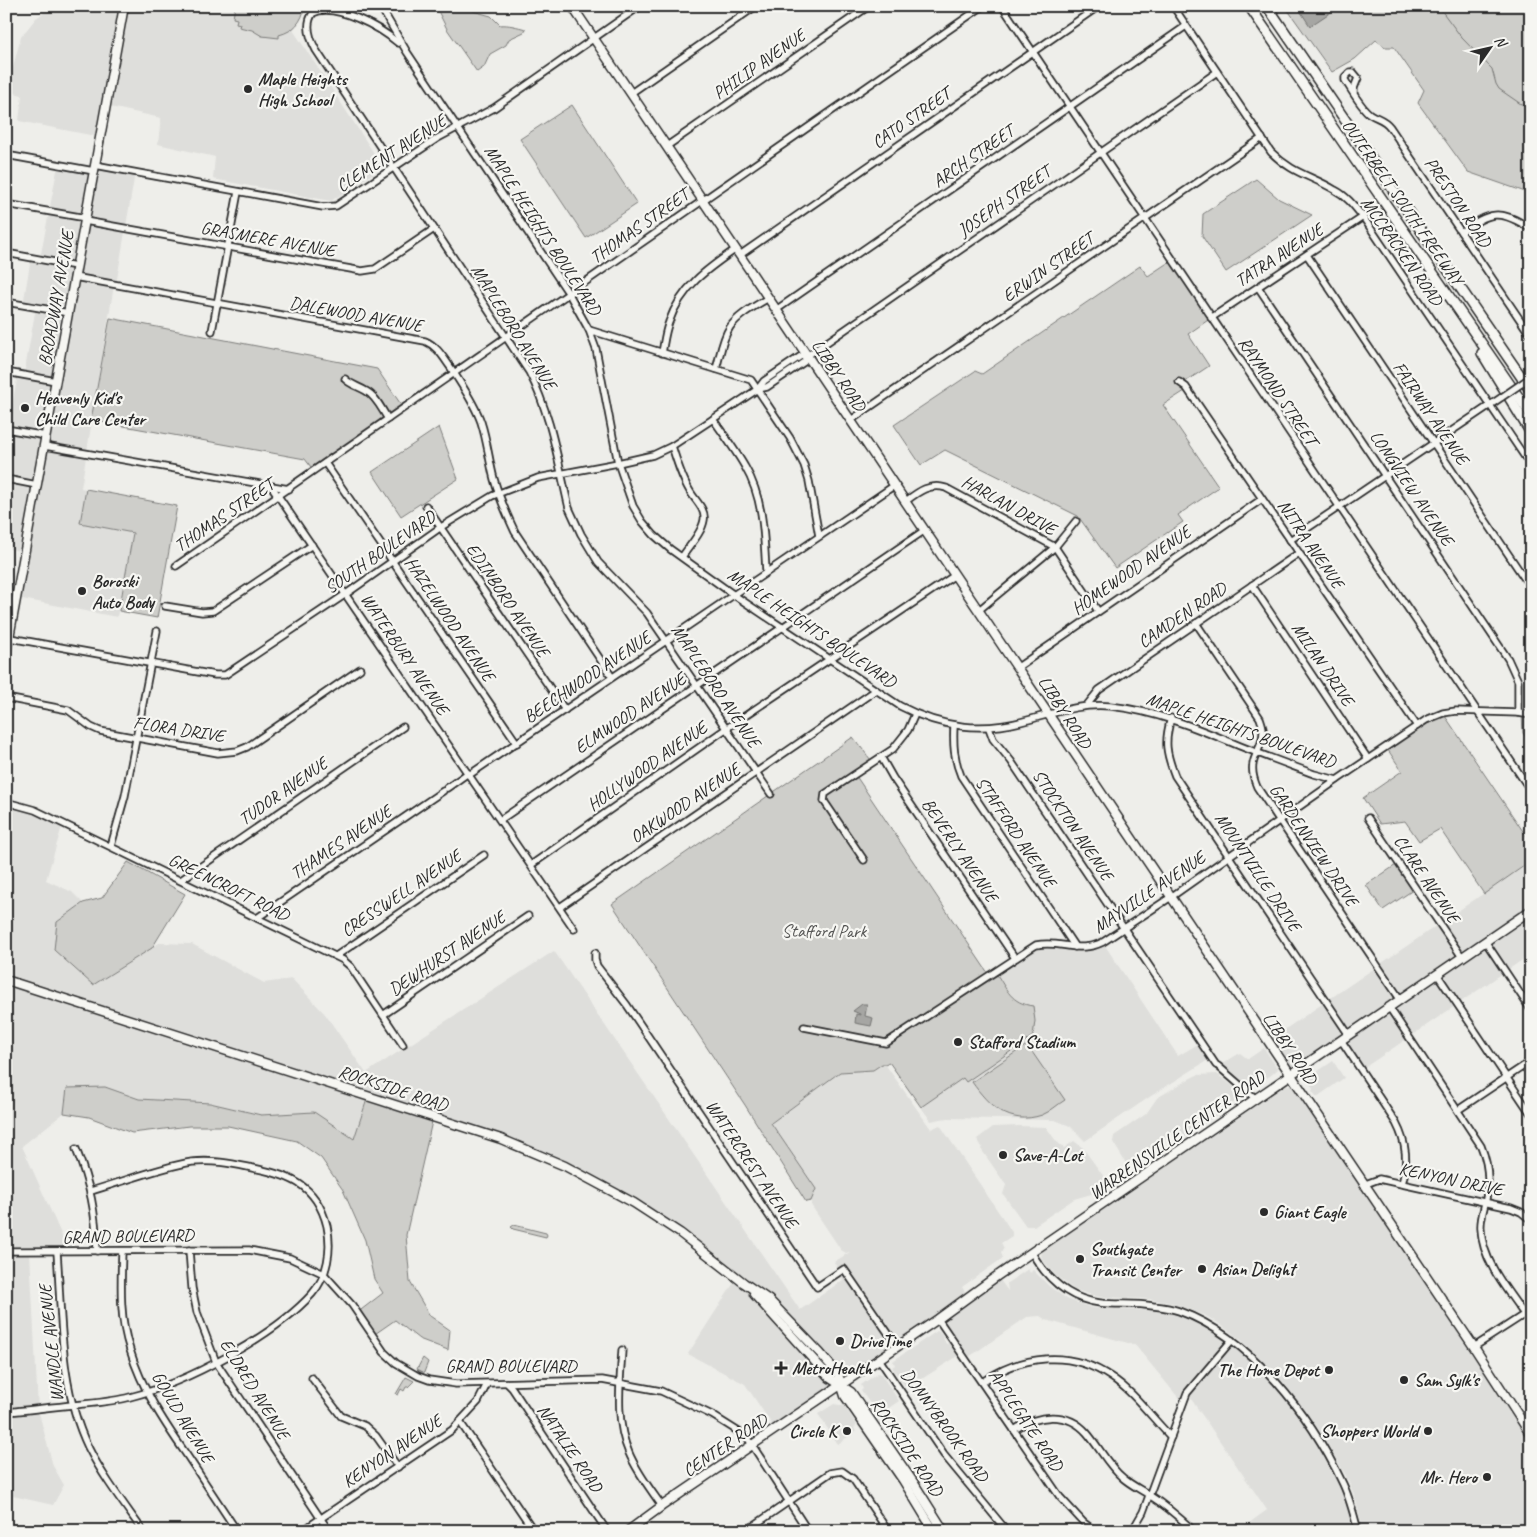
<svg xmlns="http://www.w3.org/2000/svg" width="1537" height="1537" viewBox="0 0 1537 1537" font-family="Caveat,sans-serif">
  <rect width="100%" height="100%" fill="#eeeeea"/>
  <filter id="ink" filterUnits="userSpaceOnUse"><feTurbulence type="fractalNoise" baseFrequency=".02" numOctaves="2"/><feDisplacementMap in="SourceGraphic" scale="10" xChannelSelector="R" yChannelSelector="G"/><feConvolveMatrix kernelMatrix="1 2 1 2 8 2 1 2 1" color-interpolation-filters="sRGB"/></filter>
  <g filter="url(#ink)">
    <g fill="#dededb">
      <path d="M54,6H305L301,19L293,30L383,167L331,201L213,179L215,157L158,144L161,118L106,106L100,137L19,121L22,95L6,91V66L13,67L21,37L36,18Z"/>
      <path d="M58,165L94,171L95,165L135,173L116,285H114L81,488L86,489L80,523L133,533L117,617L17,598L25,552L6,548V434L18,375H24L36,307L23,305L31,258L40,259Z"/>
      <path d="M6,802L63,823L46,880L72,892L83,903L57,922L93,985L159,943L192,944L264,983L292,979L325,1014L366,1073L554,951L800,1310L843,1280L834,1262L850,1252L846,1253L841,1250L811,1205V1201L816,1189L771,1123L840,1072L873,1070L882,1064H885L931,1129L940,1125L1012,1232V1236L1001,1243L1004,1248L1001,1253L1003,1258L962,1287L968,1297L997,1276L1008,1291L1007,1283L1028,1269L1030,1273L1033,1270L1050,1287L1067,1299L1092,1308L1143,1310L1145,1305L1178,1310L1232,1340L1291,1400L1344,1485L1358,1531H1238L1267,1510L1187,1393L1182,1402L1135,1345L1046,1320L1040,1316L1027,1317L966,1359L938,1319L775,1429L745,1384L688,1354L737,1278L680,1233L547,1157L367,1096L354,1140L314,1112L261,1115L210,1103L139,1099L105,1087L67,1088L64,1113L22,1146L69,1252H30L38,1409L53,1466L64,1485L53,1505L13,1496L6,1518Z"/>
      <path d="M1531,861V954L1361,1070L1341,1041L1290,1075L1268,1041Z"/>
      <path d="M1104,944L1178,1056L1198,1044L1208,1060L1151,1096L1085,1141L1070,1126L1055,1120L949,1118L940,1119L931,1121L880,1050L1031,949L1042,946L1079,950L1088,949Z"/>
      <path d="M1264,1048L1278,1069L1270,1076L1256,1084L1244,1082L1222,1064L1240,1053L1248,1059Z"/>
      <path d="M1333,1061L1344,1078L1317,1097L1312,1091L1313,1089L1309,1082L1310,1078L1312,1075Z"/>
      <path d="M1217,1074L1242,1093L1240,1098L1177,1143L1172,1134L1127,1165L1113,1142L1114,1136L1146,1114L1157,1098L1189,1079L1197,1075Z"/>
      <path d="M1286,1085H1291L1294,1089L1531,1441V1531H1363L1355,1497L1346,1476L1320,1431L1285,1384L1241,1340L1218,1323L1204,1315L1171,1303L1148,1299L1099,1297L1075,1290L1056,1276L1042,1259L1041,1255L1044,1250Z"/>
      <path d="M1019,1126L1046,1127L1056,1141L1064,1148L1074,1141L1083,1148L1107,1181L1095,1193L1074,1199L1034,1226H1026L1003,1194L1006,1185L981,1149L982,1147L977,1139L993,1127Z"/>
      <path d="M937,1331L941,1333L946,1344L948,1343L958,1356L917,1382H910L904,1385L892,1367L895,1365L893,1361Z"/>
      <path d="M878,1373L881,1374L899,1401L880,1414L877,1413L861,1391L863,1389L861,1385Z"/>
      <path d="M834,1404L844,1406L857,1425L854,1428L856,1431L838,1444L818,1414Z"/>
    </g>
    <g fill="#cececa" stroke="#7c7c7a">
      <path d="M235,6H305C302,22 294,31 279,35V38L262,36L252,30L239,27L240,24L236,23L237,19L233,18Z"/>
      <path d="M433,6H469L473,11L491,16L500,25C508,24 518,27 526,29L524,32L509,39L506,45L490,54L484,67L477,72L447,29L438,11Z"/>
      <path d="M1285,6H1297L1310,25L1340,6H1531V194L1468,172L1418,103L1424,90L1394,47H1385L1376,40L1355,59L1332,72Z"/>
      <path d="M572,105L637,204L586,238L520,139Z"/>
      <path d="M1256,179L1279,199L1312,215L1226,272L1202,236L1203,214Z"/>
      <path d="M1172,260L1211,318L1188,334L1209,366L1182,384L1188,389L1163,405L1219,487L1178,515L1183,522L1115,568L1078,516L945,450L921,465L894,425L975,371L982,374L1140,266L1148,276Z"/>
      <path d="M110,318L377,369L404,409L314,471L305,459L91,420Z"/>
      <path d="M439,427L458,479L401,516L372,472Z"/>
      <path d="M86,489L177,506L157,618L119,611L133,533L80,523Z"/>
      <path d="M1443,713L1531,843V861L1484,894L1440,829L1419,841L1405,821L1380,824L1363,798L1402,771L1386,747Z"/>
      <path d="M1522,714L1531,715V745L1523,733Z"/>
      <path d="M853,737L874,764L856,776L990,976L996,973C1007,990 1011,1003 1033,1006L1035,1021L1033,1036L966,1082L963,1078L921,1107L889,1062L885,1064H882L873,1070L840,1072L771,1123L816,1189L811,1201L806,1202L745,1105L612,904Z"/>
      <path d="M128,862L185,894L152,948L93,985L54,950L57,922L83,903L102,898Z"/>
      <path d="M1399,863L1416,888L1383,910L1366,885Z"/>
      <path d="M1025,1046H1028L1065,1100C1058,1104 1050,1112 1042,1115C1009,1126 989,1106 972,1082Z"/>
      <path d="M105,1087L139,1099L210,1103L261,1115L314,1112L354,1139L368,1096L433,1117L406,1235L410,1282L430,1316L450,1330L448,1350L419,1339L395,1320L372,1336L357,1313L383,1293L374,1279L365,1240L343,1190L321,1158L297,1141L228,1126H189L132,1133L89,1117L64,1113L67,1088Z"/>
      <path d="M514,1225L546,1233L547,1235L546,1237L513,1229L511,1227Z"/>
      <path d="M423,1358L428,1362L423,1375L416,1372L417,1370L423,1372L417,1369Z"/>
      <path d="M406,1377L414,1381L408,1387H406L404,1391L401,1389L398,1395L396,1394Z"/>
    </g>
    <g fill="#a6a6a3" stroke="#757573">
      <path d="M1297,6H1340L1310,26Z"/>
      <path d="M862,1004H867L865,1016L873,1018L871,1026L855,1023L856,1014L860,1015V1014L853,1011Z"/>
    </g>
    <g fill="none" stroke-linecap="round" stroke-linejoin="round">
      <path stroke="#757573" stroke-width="1" d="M1438,6L1462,38L1492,69L1496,84L1499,89L1531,111"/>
      <defs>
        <g id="minor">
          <path d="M380,6L407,52L569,294L589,330L596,349L618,463L633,506L642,521L654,535L670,549L734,595L900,706C942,728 982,733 1028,720C1055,713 1081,703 1110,706C1156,711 1197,728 1240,746C1265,756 1290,765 1314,774L1337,780L1426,720L1443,713L1456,711L1518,713L1531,715"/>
          <path d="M1002,6L1531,791"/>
          <path d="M1173,6L1271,152C1293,174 1310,175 1335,190C1347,196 1355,207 1363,217L1531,466"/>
          <path d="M398,43C381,28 335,2 313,13C305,24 310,39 316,50L529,372C551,414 558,462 569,508L581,534L598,562L647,613L771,794"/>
          <path d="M631,93L756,6"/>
          <path d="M1354,93V88L1358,78L1353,72H1350L1345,77V80C1350,88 1362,109 1370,114C1378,119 1384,119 1390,127L1531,336"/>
          <path d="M667,146L869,6"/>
          <path d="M6,155L94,171"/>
          <path d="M95,165L323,207L336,206L438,138L494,108L640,6"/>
          <path d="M6,204L86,218"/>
          <path d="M85,221L362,271L375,269L434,229"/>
          <path d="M1461,232C1490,212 1499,208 1531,229"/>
          <path d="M6,253L76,266"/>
          <path d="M740,255L1099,6"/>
          <path d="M1307,255L1531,588"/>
          <path d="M74,277L425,341C437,346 443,357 451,368C462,386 474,402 481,422C487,440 489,460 494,479C499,497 507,515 515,532L612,677"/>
          <path d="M1258,287L1508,659L1518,681V713"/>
          <path d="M6,302L69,313"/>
          <path d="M776,310L1186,26"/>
          <path d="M1211,318L1363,217"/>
          <path d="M589,330L751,380L790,438L804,465L809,481L819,536"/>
          <path d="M212,331L238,192"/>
          <path d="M662,353C664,343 665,332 669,322C681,287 707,269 736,249"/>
          <path d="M716,369C720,356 722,339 730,327C739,314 756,306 768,298"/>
          <path d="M6,372L56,381"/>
          <path d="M345,379C351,385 358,386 366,391C376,396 382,410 388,419"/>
          <path d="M1179,382L1186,387L1417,726"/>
          <path d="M758,389L767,387L804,362L807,356L1217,72"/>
          <path d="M713,419C724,435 736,451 745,467C764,499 764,537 766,572"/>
          <path d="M851,420L1262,138"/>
          <path d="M6,429L46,436"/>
          <path d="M45,446L289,489"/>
          <path d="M672,446C677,462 682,479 691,493C696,501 706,510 704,520C702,533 689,546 682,557"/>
          <path d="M325,463L517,743"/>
          <path d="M6,479L37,485"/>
          <path d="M272,487L574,929"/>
          <path d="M906,501C919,491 930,483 946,488L1055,547L1098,611"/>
          <path d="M426,506L565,710"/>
          <path d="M1290,540L1502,397"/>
          <path d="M176,566L983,6"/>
          <path d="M1252,585L1368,759"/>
          <path d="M165,606L202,612L213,611L312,545"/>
          <path d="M979,610L1055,547L1076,521"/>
          <path d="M1196,623L1260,718C1261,721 1263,726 1263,730C1264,753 1244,757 1257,787L1400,999"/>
          <path d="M10,638L215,675H225L346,594L441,527L492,496L538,478L618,463L653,455L672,446L713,419L758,389L764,381L801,356H807"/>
          <path d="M1018,667L1262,499"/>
          <path d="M6,698L68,710L91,727L100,731L218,753L237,751L247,747L360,669"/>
          <path d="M1087,705L1099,690L1299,553"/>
          <path d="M1171,718C1164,742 1166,753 1175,776L1349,1035"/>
          <path d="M954,726C953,745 954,759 961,776L1075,947"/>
          <path d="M989,728L993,739L1011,761L1216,1065"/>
          <path d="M881,757L893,778L1015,958"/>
          <path d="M469,775L895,485"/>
          <path d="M447,788L468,773"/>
          <path d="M6,802L35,810L343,960L351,967L403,1045"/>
          <path d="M1368,818L1462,957"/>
          <path d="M500,820L925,530"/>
          <path d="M111,846L125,796L157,631"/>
          <path d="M864,860L824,801L825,794L893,749L908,730L915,714"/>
          <path d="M531,865L727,728L955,575"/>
          <path d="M181,880L403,727"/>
          <path d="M560,907L876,690"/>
          <path d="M257,918L443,791"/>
          <path d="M1485,941L1531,1010"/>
          <path d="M595,953V960L597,966L627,1005L817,1287L844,1269L897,1346"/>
          <path d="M336,956L484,855"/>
          <path d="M1437,974L1531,1114"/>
          <path d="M1389,1007L1481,1146C1488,1163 1490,1180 1486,1199C1484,1209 1480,1219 1481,1229C1482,1263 1512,1296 1531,1324"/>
          <path d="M383,1015L528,916"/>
          <path d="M804,1027L886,1043L1036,945C1061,940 1079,954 1103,942L1171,897L1337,780"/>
          <path d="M1341,1040L1396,1123C1407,1144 1408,1162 1402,1184"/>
          <path d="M1218,1066L1256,1099"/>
          <path d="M1458,1110L1531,1061"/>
          <path d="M76,1149C90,1184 96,1213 97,1251"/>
          <path d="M1363,1185L1379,1179L1511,1208L1521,1212L1531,1220"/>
          <path d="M189,1250L192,1288L197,1312L216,1362L329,1531"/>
          <path d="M6,1251L249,1250L290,1258L324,1274L352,1305L384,1352L396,1363L418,1376L429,1380L456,1384L602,1380L661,1391L712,1415L747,1437L808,1531"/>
          <path d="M122,1251C121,1284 119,1318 130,1350C142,1389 163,1421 186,1454C203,1480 220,1505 237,1531"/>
          <path d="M57,1252C62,1317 59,1387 88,1447C103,1477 124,1504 143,1531"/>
          <path d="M1032,1253C1047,1279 1069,1299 1100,1303C1117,1305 1135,1303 1153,1306C1162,1307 1171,1308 1179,1311C1251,1337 1311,1416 1343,1484C1350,1499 1354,1515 1358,1531"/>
          <path d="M938,1319L1060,1497L1084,1523L1095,1531"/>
          <path d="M1474,1347L1531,1310"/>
          <path d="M622,1350C620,1384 615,1421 629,1453C637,1472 650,1489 662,1506"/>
          <path d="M879,1359L944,1455L1007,1531"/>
          <path d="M312,1378L341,1416L365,1426L376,1436L398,1467"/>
          <path d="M982,1382C1022,1355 1070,1349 1111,1377C1134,1392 1151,1417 1171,1437"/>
          <path d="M507,1383L512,1388L607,1531"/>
          <path d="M6,1412C29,1410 51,1407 74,1405C92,1403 112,1402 130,1397C186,1383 273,1337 312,1294C328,1276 332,1249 327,1226C316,1182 287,1175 248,1167C229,1163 212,1160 192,1162C161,1167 122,1182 91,1191"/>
          <path d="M460,1422L534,1531"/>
          <path d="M1014,1430C1037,1415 1067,1410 1087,1433C1100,1448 1108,1466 1123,1478C1131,1485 1140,1489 1149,1495C1165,1505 1180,1518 1194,1531"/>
          <path d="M6,1531H7"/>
          <path d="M302,1531L452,1430L478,1402L487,1384"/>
          <path d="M746,1531L830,1473L842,1471L853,1479L888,1531"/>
          <path d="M1132,1531L1143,1512L1187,1393L1232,1340"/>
        </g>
        <g id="major">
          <path d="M572,6L1474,1347L1531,1435"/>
          <path d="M6,654L124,6"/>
          <path d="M6,980L501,1139L565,1166L634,1203L680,1233L744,1283L769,1300L820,1353L838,1374L845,1396L903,1480L934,1531"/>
          <path d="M754,1294L830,1378L851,1392L913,1482L944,1531"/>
          <path d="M628,1531L662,1506L938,1319L997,1276L1531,910"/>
        </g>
        <g id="highway">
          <path d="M1249,6L1531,415"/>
          <path d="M1267,6L1531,391"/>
          <path d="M1482,353L1531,433"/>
        </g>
      </defs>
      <use href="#minor" stroke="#2b2b2b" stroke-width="9"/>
      <use href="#major" stroke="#2b2b2b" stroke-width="11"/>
      <use href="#highway" stroke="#2b2b2b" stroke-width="12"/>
      <use href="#minor" stroke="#f6f6f2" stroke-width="5.5"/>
      <use href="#major" stroke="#f6f6f2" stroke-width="8"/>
      <use href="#highway" stroke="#f6f6f2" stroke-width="9"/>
      <defs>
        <path id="minor-bridge" d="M1502,397L1531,377"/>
      </defs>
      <use href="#minor-bridge" stroke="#2b2b2b" stroke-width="9" stroke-linecap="butt"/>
      <use href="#minor-bridge" stroke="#f6f6f2" stroke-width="5.5"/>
    </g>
  </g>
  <g fill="#2b2b2b" stroke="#f6f6f2" stroke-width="2">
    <circle cx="248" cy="89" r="5"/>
    <circle cx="25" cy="408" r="5"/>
    <circle cx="82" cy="591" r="5"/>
    <circle cx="958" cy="1042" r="5"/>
    <circle cx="1003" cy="1155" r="5"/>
    <circle cx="1264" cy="1212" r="5"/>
    <circle cx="1080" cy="1259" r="5"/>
    <circle cx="1202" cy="1269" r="5"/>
    <circle cx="840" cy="1341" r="5"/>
    <path d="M778.5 1360.5h5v5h5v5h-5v5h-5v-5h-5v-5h5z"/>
    <circle cx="1329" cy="1370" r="5"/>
    <circle cx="1404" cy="1380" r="5"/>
    <circle cx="847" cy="1431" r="5"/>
    <circle cx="1428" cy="1431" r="5"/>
    <circle cx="1487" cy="1477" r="5"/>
  </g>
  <g text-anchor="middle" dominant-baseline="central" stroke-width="4.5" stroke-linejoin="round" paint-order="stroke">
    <g font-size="18" fill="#2b2b2b" stroke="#f6f6f2">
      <text transform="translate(759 64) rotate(-35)">PHILIP AVENUE</text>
      <text transform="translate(911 118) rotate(-35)">CATO STREET</text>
      <text transform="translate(391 153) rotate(-33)">CLEMENT AVENUE</text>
      <text transform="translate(973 156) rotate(-35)">ARCH STREET</text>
      <text transform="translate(1004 201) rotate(-35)">JOSEPH STREET</text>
      <text transform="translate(1403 202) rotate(55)">OUTERBELT SOUTH FREEWAY</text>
      <text transform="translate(1458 202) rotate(56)">PRESTON ROAD</text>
      <text transform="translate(639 226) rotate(-35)">THOMAS STREET</text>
      <text transform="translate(543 230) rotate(57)">MAPLE HEIGHTS BOULEVARD</text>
      <text transform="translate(268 239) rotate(10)">GRASMERE AVENUE</text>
      <text transform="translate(1402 251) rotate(55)">MCCRACKEN ROAD</text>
      <text transform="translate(1279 255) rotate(-33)">TATRA AVENUE</text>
      <text transform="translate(1048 267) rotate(-35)">ERWIN STREET</text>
      <text transform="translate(56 298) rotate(-80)">BROADWAY AVENUE</text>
      <text transform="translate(356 314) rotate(10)">DALEWOOD AVENUE</text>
      <text transform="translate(514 327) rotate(58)">MAPLEBORO AVENUE</text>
      <text transform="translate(839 375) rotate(56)">LIBBY ROAD</text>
      <text transform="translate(1278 391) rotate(56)">RAYMOND STREET</text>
      <text transform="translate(1431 413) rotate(56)">FAIRWAY AVENUE</text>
      <text transform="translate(1412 488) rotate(56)">LONGVIEW AVENUE</text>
      <text transform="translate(1009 505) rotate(29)">HARLAN DRIVE</text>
      <text transform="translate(224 515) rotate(-34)">THOMAS STREET</text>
      <text transform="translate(1311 544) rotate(56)">NITRA AVENUE</text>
      <text transform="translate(380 552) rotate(-35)">SOUTH BOULEVARD</text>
      <text transform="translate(1131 570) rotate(-35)">HOMEWOOD AVENUE</text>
      <text transform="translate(508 600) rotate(56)">EDINBORO AVENUE</text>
      <text transform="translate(1182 615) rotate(-34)">CAMDEN ROAD</text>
      <text transform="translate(450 619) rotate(56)">HAZELWOOD AVENUE</text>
      <text transform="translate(812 628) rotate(34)">MAPLE HEIGHTS BOULEVARD</text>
      <text transform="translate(405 654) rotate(56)">WATERBURY AVENUE</text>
      <text transform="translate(1323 664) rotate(56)">MILAN DRIVE</text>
      <text transform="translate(587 677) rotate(-34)">BEECHWOOD AVENUE</text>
      <text transform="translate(716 686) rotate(56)">MAPLEBORO AVENUE</text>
      <text transform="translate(1065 712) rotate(57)">LIBBY ROAD</text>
      <text transform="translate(630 713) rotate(-34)">ELMWOOD AVENUE</text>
      <text transform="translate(179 729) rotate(9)">FLORA DRIVE</text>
      <text transform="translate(1241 730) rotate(19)">MAPLE HEIGHTS BOULEVARD</text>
      <text transform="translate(647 766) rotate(-35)">HOLLYWOOD AVENUE</text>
      <text transform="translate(283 791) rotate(-35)">TUDOR AVENUE</text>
      <text transform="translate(685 803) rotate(-34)">OAKWOOD AVENUE</text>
      <text transform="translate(1073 825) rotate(56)">STOCKTON AVENUE</text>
      <text transform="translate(1016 832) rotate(56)">STAFFORD AVENUE</text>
      <text transform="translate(341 842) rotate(-34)">THAMES AVENUE</text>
      <text transform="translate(1314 845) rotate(56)">GARDENVIEW DRIVE</text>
      <text transform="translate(960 850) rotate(56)">BEVERLY AVENUE</text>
      <text transform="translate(1258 872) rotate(56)">MOUNTVILLE DRIVE</text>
      <text transform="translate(1427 879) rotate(56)">CLARE AVENUE</text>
      <text transform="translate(229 887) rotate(26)">GREENCROFT ROAD</text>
      <text transform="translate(1149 892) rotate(-34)">MAYVILLE AVENUE</text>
      <text transform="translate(401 893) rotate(-34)">CRESSWELL AVENUE</text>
      <text transform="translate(447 953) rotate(-34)">DEWHURST AVENUE</text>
      <text transform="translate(1290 1048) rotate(56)">LIBBY ROAD</text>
      <text transform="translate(393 1088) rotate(18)">ROCKSIDE ROAD</text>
      <text transform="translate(1177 1135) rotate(-35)">WARRENSVILLE CENTER ROAD</text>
      <text transform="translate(752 1164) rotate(56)">WATERCREST AVENUE</text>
      <text transform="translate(1451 1179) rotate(12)">KENYON DRIVE</text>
      <text transform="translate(128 1236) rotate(-1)">GRAND BOULEVARD</text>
      <text transform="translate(51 1343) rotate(-96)">WANDLE AVENUE</text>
      <text x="511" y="1366">GRAND BOULEVARD</text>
      <text transform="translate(255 1389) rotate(58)">ELDRED AVENUE</text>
      <text transform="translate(183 1417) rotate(59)">GOULD AVENUE</text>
      <text transform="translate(1026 1420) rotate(56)">APPLEGATE ROAD</text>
      <text transform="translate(945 1425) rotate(54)">DONNYBROOK ROAD</text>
      <text transform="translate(725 1445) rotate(-34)">CENTER ROAD</text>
      <text transform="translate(907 1447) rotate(56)">ROCKSIDE ROAD</text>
      <text transform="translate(570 1448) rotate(56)">NATALIE ROAD</text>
      <text transform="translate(392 1451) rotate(-34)">KENYON AVENUE</text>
    </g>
    <g font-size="18" font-weight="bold" fill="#2b2b2b" stroke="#f6f6f2" text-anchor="start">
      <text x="258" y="79">Maple Heights<tspan x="258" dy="21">High School</tspan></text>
      <text x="35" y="398">Heavenly Kid's<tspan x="35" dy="21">Child Care Center</tspan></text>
      <text x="92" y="581">Boroski<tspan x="92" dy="21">Auto Body</tspan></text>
      <text x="968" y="1042">Stafford Stadium</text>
      <text x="1013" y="1155">Save-A-Lot</text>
      <text x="1274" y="1212">Giant Eagle</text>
      <text x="1090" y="1249">Southgate<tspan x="1090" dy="21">Transit Center</tspan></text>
      <text x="1212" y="1269">Asian Delight</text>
      <text x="850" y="1341">DriveTime</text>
      <text x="792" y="1368">MetroHealth</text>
      <text x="1319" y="1370" text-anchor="end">The Home Depot</text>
      <text x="1414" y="1380">Sam Sylk's</text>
      <text x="837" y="1431" text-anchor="end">Circle K</text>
      <text x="1418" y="1431" text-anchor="end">Shoppers World</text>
      <text x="1477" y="1477" text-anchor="end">Mr. Hero</text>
    </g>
    <g font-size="18" fill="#545453" stroke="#f6f6f2">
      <text x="824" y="931">Stafford Park</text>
    </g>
  </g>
  <rect width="1537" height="1537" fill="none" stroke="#f6f6f2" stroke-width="25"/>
  <rect x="12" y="12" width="1512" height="1512" fill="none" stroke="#2b2b2b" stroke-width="2" filter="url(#ink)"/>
  <g transform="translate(1490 48) rotate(56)" stroke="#f6f6f2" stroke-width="4" paint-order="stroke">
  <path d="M0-4L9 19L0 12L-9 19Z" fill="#2b2b2b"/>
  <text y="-8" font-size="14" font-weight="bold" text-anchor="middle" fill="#2b2b2b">N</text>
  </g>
</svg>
